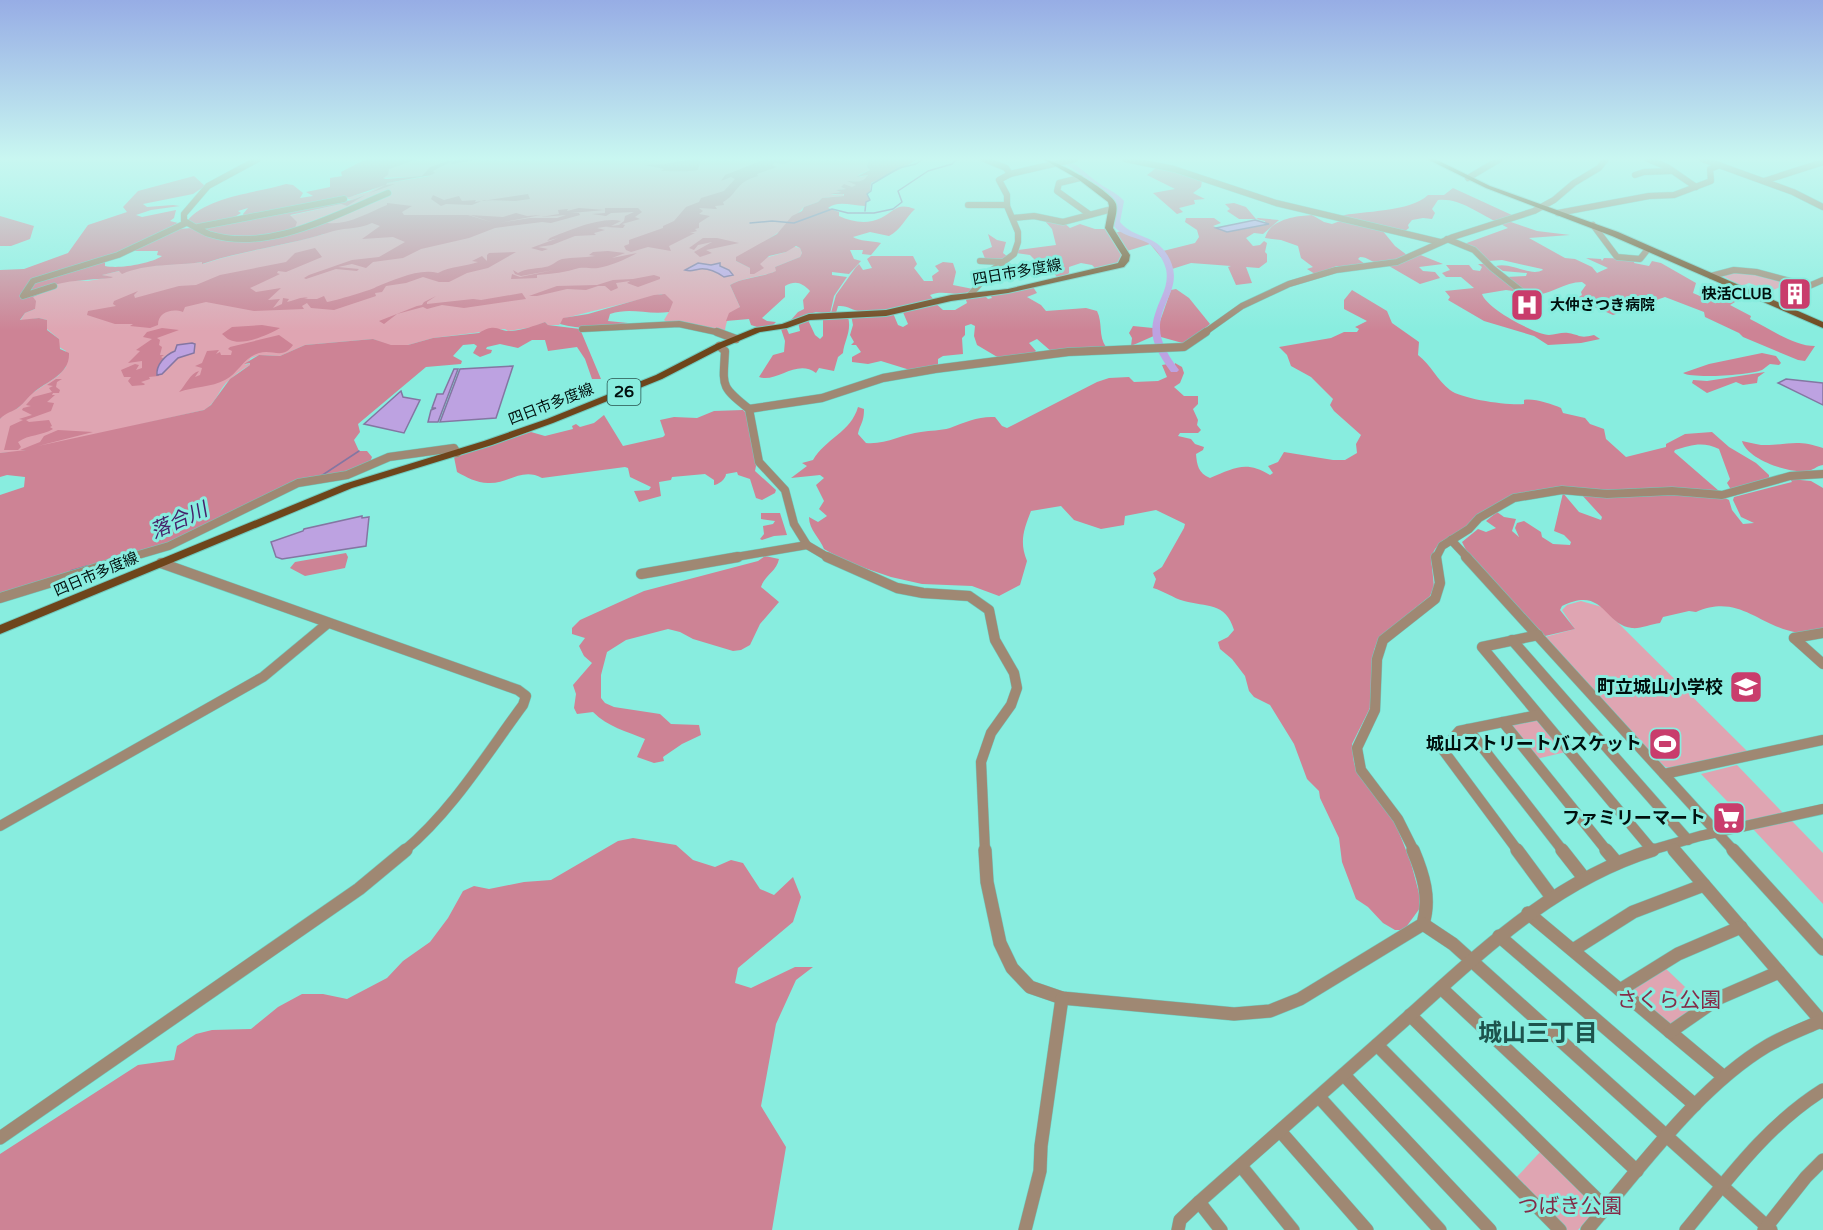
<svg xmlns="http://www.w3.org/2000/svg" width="1823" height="1230" viewBox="0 0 1823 1230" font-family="'Varela Round','Noto Sans JP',sans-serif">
  <rect width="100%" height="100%" fill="#88eddf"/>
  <g fill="#dfa5b2">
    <path d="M418,159L459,160L451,162L482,159H869L867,167L870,170L858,175L860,177L868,175C864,184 856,182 848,181L856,184L855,187H841L847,189L837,190L842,191L831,195L843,194L844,196L822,198L818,202L804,207L782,230L736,261L750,268L751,272L765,258L786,252L791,246L800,248L802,253L800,257L775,267L777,271C761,277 744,277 730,285L740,307C731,316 727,316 725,331L716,332L668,323L664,320L670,310L662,294L565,318L559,325H548L545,322L533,327L508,331L505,329L433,338L408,345L391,346L373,339L305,345L280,356L259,355L251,358L245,365L251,363L250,365C241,370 233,376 226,383C218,392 215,404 204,410L18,452L0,453V419L4,414L18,408L31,394L58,376L66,367V351L59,347V339L47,329V320L39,318L20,321L25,313L35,309L33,297L47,291L46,287L69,280L88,281L111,277L101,275L120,271L122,273C147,263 177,265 203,262V264C242,251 284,246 324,234L319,221L387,192L292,229L289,216L341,204L347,206L364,195L352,200L345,198L368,192L387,183L430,176L382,178L388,174V169Z"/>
    <path d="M1733,270L1759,274L1787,284L1771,291L1749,283L1742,286L1719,274Z"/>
    <path d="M1581,601L1602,607L1748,752L1670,769L1664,766L1545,637L1575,629L1562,610L1567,605Z"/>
    <path d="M1536,719L1566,752L1536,759L1509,725Z"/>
    <path d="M1737,765L1784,814L1747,822L1701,774Z"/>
    <path d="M1791,820L1823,853V904L1753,829Z"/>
    <path d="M1663,966L1702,1003L1671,1026L1629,994V988Z"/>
    <path d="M1542,1150L1598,1208L1578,1230H1565L1515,1179Z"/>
  </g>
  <g fill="#cd8395">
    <path d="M366,159H418L389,169L388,175L383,178L386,179L422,176L430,167L451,160L452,162L458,159H482L452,164L450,162L433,171L435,173L431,175L387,183L386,185L395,184L370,193L385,185L350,197L244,216L243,214L248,208L238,211L241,213L233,218L197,226L187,221C207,196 257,193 286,184L293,185L303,193L300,198L313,196L306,192L330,187V178L342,176L341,172Z"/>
    <path d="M693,159H701L698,170C693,172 669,171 661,171L664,169L645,165L665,164Z"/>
    <path d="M766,159H795L785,164L774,163L772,165L777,167L757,174L758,176C735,182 738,194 723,202L724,205L715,206L717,209L699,208L703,211L699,214L710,216L699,223V228L695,229L697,231L690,233H695L669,246L671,251L648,247L631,252L626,250L624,246L629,244V240L663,228V226L674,221L686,207L699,202L701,198L724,191L735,179L731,177L721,181L725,175Z"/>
    <path d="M869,159H917C914,163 880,179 871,183L870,191L867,194L870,200L866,202L865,206C852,206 838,200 828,208L839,212V216C852,222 867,225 881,218C895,211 897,202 915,209C905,218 901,230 889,236L870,232L853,237C858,241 873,241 881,243L871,255L862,254L863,250H850L854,259L861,261L849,274L832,272V275L847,277L834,296L830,314L816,312L791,320L798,312L804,309L803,300L810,291C802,283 796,280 785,286V297L762,318L767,321L776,322L771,327L757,330V327L751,325L749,319L726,321L729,313L740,307L730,285C744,277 760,278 776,271L775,267L800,257L802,253L800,248L796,246L786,252L769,256L760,264L764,268L754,274H750V268L736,261V257L777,234L792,216L802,211L804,207L818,202L822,198L844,196V194H830L841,192L836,190L846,189L841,187L844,184L852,187L856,185L847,181C856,181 862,184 868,175L856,177L870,170L867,167Z"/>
    <path d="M1143,162L1202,181L1201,187L1193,193L1205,199L1194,200L1195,204L1179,208L1183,212L1177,214L1153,193L1175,189L1147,175L1156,168Z"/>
    <path d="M194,176L205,186L193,194L143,204L147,207L173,205L180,206L151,210L136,215L142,217L176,210L174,218L170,221L178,223L105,260V266C119,269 150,264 162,256L157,255L158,251H132L178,229L192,228L214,237L256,239L319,221C342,229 365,214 387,205V203L412,206L402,212L404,215H468L494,223L470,215L503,217L516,213L527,216L541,215L499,223L530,218H557L566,215L541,217L559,214L558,210L568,209L567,211L579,208L605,210L571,213H579L580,215L551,223L542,222L495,228L469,238L421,249L403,258L373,262L366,268L352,264L338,267L359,269L357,271L336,269L306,279L304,278L309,275L352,260L379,257L405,242L393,237L362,239L380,226L372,223C357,230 342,227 327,233C286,246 243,250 202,264V262C175,266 147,263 122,274L119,271L102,275L113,277L111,278C86,280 69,280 46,287L47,291L33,297L36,301L35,309L25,313L20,320L39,318L47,320V330L59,339L60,349L69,353C70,375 47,381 33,393C28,397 24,403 19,407C13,412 6,412 0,419V270L24,269L68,253L88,225L127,212L123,207L138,191Z"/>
    <path d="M1453,188L1514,216L1495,221C1479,213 1457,197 1438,200L1432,209L1435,213L1432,219L1423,218L1412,220L1408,225L1409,228L1405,231L1339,216C1362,211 1411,212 1428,195H1444Z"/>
    <path d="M528,194L530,199L515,201L484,200L472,205L446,204L441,206L431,199L433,195L444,200L459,196L462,201L476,200L475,202Z"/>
    <path d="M365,195L347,206L341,204L290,215L297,222L295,228C265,240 230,240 201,228L352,200Z"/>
    <path d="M1234,203L1246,207L1256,219H1239L1227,211L1230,209L1225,204Z"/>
    <path d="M605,208H638L642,212L635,217L640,219L622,224L625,225L623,228L606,227L610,226L597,228L605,230L594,233L596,235L575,236L552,245L538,247L548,249L542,251L531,248L558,238L547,241L550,238C567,231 602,216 621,221L611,226L619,225L624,221L625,216L634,212L611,213L606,216L592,214L605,213Z"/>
    <path d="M1312,215L1324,222L1332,224L1340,221L1382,230L1395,246L1407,255C1398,260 1389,264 1378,263C1371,262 1368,257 1360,257L1358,259L1365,264L1344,267L1337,266L1315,274L1307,269L1313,267L1301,258L1298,246L1281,240L1265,238C1270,219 1296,216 1312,215Z"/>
    <path d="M0,216L34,226L30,239L11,246H0Z"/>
    <path d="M1186,218H1214L1221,223L1213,226L1227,232L1266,225L1265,221L1256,219L1258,218L1279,220L1263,234L1254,233L1246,238L1253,246L1260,245L1264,241L1267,243L1265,252L1267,254V262L1259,268L1246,267L1252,283L1236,285L1228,267L1231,266L1191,263L1172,269L1163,251L1195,243L1199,237L1197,230L1185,222Z"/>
    <path d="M1044,220L1064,223L1070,228L1080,224L1095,229H1107L1123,254C1119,267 1108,267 1096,269L1092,265L1081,263L1069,267V273L1065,277H1057C1050,269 1049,258 1035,260L1030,255L1016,253L1018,250L1056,245L1052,229Z"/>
    <path d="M1508,221L1537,231L1570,235L1529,238L1565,258L1575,259L1592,267L1597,273L1608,268L1586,258L1601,259L1602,261L1604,258L1635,259L1634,263L1649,266L1652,261L1661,263L1696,283L1693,293L1716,303L1737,297L1740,299L1730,305L1751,316L1750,319C1770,329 1794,346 1815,346L1805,361L1798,360L1743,337L1739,333L1705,317L1704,312L1665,297L1613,315L1581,301L1579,297L1582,295L1581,292L1586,285L1582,282C1563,282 1546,298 1528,295L1506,277L1526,276L1527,273L1503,271L1496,266C1512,262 1530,277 1543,270L1542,269L1502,260L1488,261L1464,244L1508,228L1499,223Z"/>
    <path d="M1122,231C1143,237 1155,242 1165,262L1150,244L1127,251L1114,233Z"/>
    <path d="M988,234L997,240L1006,242L1003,253L1008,257L1000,260L986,261L982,251L992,247Z"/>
    <path d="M703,238H717L739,243L706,250L712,253L700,257L694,252L712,242L698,245L694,250L689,248Z"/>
    <path d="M315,248L322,257L286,272L278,271L277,273L280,274L250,288L256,292L281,288L268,300L280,299L273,308L282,304L283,298L289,299L287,302C293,301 302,296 308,298L304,299H317L324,296L327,302C334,301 372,290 376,287C395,280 418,268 438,273C450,266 465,267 478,262L472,261L482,256L487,261V255L489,253L516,252L488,268L467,273L449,282H439L423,277L406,283L386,286L382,292L375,293L376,296L334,310L311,308L307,303L302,306L304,309L254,311L206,302L185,307L183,312C172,308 158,312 158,325L150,328L130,326L133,324H115L87,315L88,311L116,306L113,304L114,301L138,291L134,295L135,298L179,286L196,285L220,275L286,262L295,253Z"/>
    <path d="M608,251L625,253L612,258L637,253C628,258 611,266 598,268C592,269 586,267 579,268C566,272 552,274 537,275V278L511,279L512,274L520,277L554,270L521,276L515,274L513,270L518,273C526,268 536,269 545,267C553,266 555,261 562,259C573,257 584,258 595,256L589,255L593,252Z"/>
    <path d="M1418,254L1443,264L1419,267L1423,271L1435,272L1440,278L1420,284L1389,266Z"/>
    <path d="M871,256H913L917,264L914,268L924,281H933L932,276L939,271L935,266L943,262L953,263L956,272L953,285L973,289C959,300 946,288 930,295L934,300C910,305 886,312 861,311C852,311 848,305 838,306L836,313H831L836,295L856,267L859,264L863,270L872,268L867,259Z"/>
    <path d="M1478,264H1485L1520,292L1506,290L1482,294C1486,308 1534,334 1549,335C1555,335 1562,332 1568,333C1581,335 1579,339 1594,335L1600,339L1581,343L1548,345L1534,336L1484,321L1448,300L1450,297L1445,291L1474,288L1461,277H1446L1442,273L1450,270L1446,265H1469L1473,270L1480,271L1482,267Z"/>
    <path d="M654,275L660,277V279L638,287L627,283L630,281L616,283L618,288L611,291L605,286H598L586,290L567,289L537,296H529L557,286L597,285L613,280L633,279Z"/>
    <path d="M1033,287L1037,293L1027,297L1041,305L1046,311L1086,308L1097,311C1103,323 1098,336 1106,347L1052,352L1037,339L1029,343L1036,351L1034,353L999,358L977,345L974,336L975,326L971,324L965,326V335L962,338L963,354L943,356L938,359V367L910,370L881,361L868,364L852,362V357L861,352L856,345H851L854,342L850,335L853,325L851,315L893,313L898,325L903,327L908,324L902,310L934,302L943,310H955L967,303L965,297L984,295L988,299L992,298L990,295Z"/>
    <path d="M1176,289L1189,298L1210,324L1186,344L1161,337L1157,330L1171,290Z"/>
    <path d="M1352,290L1387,311L1392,323L1419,342L1418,355C1431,365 1437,380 1450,390C1461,399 1510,406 1524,404V400C1533,398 1552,404 1561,408L1563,413L1585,418L1590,424L1604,429L1606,439L1626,457L1666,447V444L1685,434L1712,432L1729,447L1756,463L1769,475V479L1738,488H1730L1727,483L1730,479L1719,449C1703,441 1691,445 1675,450L1674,452L1719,491H1604L1511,496L1483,511L1464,529L1442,541L1435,549L1431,557L1434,587L1430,596L1385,633L1378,641L1374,650L1371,706L1352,744L1354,763L1360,776L1395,822L1411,863L1419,893L1420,908L1404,930H1395L1383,923L1368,907L1356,899L1342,862L1339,838L1320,798L1319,791L1307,779L1294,744L1270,705L1254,697L1249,691L1245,676L1232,659L1220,649L1218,642L1228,637L1234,630C1226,602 1206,607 1184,601C1173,598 1164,591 1153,588L1156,579L1153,573L1162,567L1184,528L1185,524L1156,510L1125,516L1124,525L1101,529L1074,520L1061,506L1031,511C1024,529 1019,542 1027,561L1020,585L999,596L972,586L922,584L891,577L847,562L824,549C820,538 809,530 809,517L818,522L827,516L819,509L824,501L816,485L824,478L820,475L791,478L807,466L802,463L813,460C825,439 851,432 858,407L864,409C864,423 860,424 858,434L866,443C885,445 903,434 921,432C931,430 940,431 950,428C965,422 979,416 995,417L1002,426L1007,428L1097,382L1109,378L1129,377L1134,382L1158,381L1167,377L1162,365L1168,364V367L1175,370V363L1182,367L1184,373L1180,383L1174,387L1184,396H1198V404L1193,409L1198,420L1197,425L1201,430L1198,433H1180L1178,436L1191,439L1195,444L1204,447L1203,450L1196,454C1197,465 1198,473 1210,478C1234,468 1246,460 1270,475L1273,473L1268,466L1278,462L1284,452L1333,460H1345L1357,453L1356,444L1361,435L1334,411L1330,405L1333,399L1311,377L1291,366L1287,355L1279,347L1331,338L1344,332H1357L1359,329L1355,327L1367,321L1344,309V300Z"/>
    <path d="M522,293L526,299L464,308L442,305L427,309L423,307L397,314L384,324L379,321L417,306L422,305L424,302L436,296L427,302V304L473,299L481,300Z"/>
    <path d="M665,294L673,302L669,312C646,315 631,307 610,314L608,321L628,323C607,329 581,330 560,324L563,318L588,314L654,295Z"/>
    <path d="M823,317H848C852,331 844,341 843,353L838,357L834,371L819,368L816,373C797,358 777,383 759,377L773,355L784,352L785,341L781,329L786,327L789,334L800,331L798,322L808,320L815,335L820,339L823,336Z"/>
    <path d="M545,322L548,325L580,329L601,379H592L585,359L577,347L548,351L545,340H532L518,348L500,344L487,347L486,349L492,350L491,353L480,357L473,353L477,346L474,344L463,345L453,356L462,361L461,364L426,367L358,424L360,432L354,440L359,451H367L372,457L370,462L354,471L295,480L171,542L0,593V495L24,487L25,477L7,475L0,477V453L26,450H20L40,442L44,436L58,430L93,432L38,446L204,410L211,405L230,379L250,365V363L244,364L259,355L280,356L305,345L373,339L391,345H408L433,338L479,333C497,322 498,332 511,331C523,330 534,326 545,322Z"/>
    <path d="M262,325L280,328C268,335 243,346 230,340C227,339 225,336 222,334L232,327Z"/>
    <path d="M1133,326L1153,328L1156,335L1131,346L1132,338L1129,333Z"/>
    <path d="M162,328L179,330L157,338L160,340L159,345L162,347L160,355H164L161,357L164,359L158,368L159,376L149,377L150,379L141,382L145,384L144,385L132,386L128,381L131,377H124L121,370L135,364L139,365L136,370L142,368V361L128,363L140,351L136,350L152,339L143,337L147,332Z"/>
    <path d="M279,335L293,345C283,360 273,349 259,353C243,358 239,373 225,380C212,387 193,387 179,392C186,385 190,373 199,371L195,377L200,375L202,368L195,366L202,363L207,351L219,350L216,354L220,352L221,355H231L232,351L228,349L230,347Z"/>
    <path d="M1762,353L1776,356L1781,363L1779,365L1770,364C1767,366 1765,368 1762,370C1751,375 1693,379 1683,373L1709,364Z"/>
    <path d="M1765,372L1758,377L1757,383L1743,385L1736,382L1707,393L1692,383L1693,380L1707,381Z"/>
    <path d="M56,379H62L57,382L56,387L60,390L59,393H53L52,395H55L47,402L54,403L51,411L26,420L29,422L49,420L52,426L50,427L53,429C42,436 29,434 18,442L21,447L18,450H4L10,426L23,420L19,419L32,415L22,410L23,408L31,406L26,405L33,397L52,392L49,388L53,386L47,385Z"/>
    <path d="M743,410L747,414L756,466L755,471L776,490L775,493L762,500L756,498L750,479L738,475L737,472L726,474C726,479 718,485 714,485V480L705,474L672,477L671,480L659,482L661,496L639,502L634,491L649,490L651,487L630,477L628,468L625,467L542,478C522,467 508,484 488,483C477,483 466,477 457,472L454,457L531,432L545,436L573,429L572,426L576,424L580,427L594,423L604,415L623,446L663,437L665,435L660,420L674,417L697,418L714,411Z"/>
    <path d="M1742,441C1748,442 1754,444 1761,445C1786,446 1795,438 1823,448V465C1816,466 1813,471 1806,471C1787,473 1747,459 1742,441Z"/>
    <path d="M1790,479L1811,481L1823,488V629C1816,631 1806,634 1800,633C1758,627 1740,593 1696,612L1689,611L1663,617L1660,623C1651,624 1640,629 1632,628C1604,625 1604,585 1562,606L1560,610L1575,629L1545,636L1466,550L1462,542L1478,529L1486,532L1496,528L1486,521L1497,512L1504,517L1516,519L1512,531L1519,537L1515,528L1517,523L1524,521L1541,532L1542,537L1553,544L1570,545L1571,542L1564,535L1554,531L1563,493L1579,512L1601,520L1602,517L1581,494L1671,493L1725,498L1729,500L1732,510L1743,524L1754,523L1741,517L1733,500L1734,497L1792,482Z"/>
    <path d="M761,513H780L787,535L774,536L762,540L760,539L764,534L763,526L773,524L775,521L761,519Z"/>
    <path d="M346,553L348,557L345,568L305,576L290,568L295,562Z"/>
    <path d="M765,556L779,559C777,571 764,576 761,587L779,602L760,624L750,645L741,650L733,651L693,639L680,632L668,629L626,640L607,652L601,675V698L605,703L614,707L660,714L671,724L699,725L701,735L682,744L663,757L664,761L654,763L637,757L645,739C626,731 608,727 593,712L577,714L574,708L576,694L573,685L592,663L584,656L579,646L585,638L572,634V628L580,620L644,591L758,561Z"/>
    <path d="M633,838L676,845L693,860L715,867L731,860L743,863L760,889L774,895L793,877L801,897L793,922L738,968L735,983L751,988L795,967H813L796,980L776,1024L761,1106L786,1147L772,1230H0V1154L138,1065L174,1060L177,1046L196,1034L212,1030L251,1029L278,1007L302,994H323L347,999L387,978L403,961L430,942L448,918L463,891L474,886L489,889L524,882L551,880L618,841Z"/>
  </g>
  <g fill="#bda2e1" stroke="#8476a2" stroke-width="1.5">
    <path d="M1255,220L1269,224L1227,232L1216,228Z"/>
    <path d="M698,263L711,265L720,263V266L729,270L733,275L724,277C718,273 709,268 700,269C693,270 692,272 685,270Z"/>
    <path d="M192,343L195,344L194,353L178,358L162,374L157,375C156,365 165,355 175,351L177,345Z"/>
    <path d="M513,366L496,418L440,422L460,369Z"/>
    <path d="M454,369H458L438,422H428L431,410L436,408H432L437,394H443Z"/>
    <path d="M1786,379L1823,383V405L1778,383Z"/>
    <path d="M401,391L403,397L420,400L404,433L364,424Z"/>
    <path d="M362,516V518L369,517L366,546L282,559L276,557L271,542L303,531L304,529Z"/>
  </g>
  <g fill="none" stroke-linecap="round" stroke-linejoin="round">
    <g stroke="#8476a2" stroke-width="1.5">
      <path d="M865,211L866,202L870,200L867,194L871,191L872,184L899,168L916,164L923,159"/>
      <path d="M750,223L772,221L794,223L832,209L848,213H874L893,209L902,202L898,191L928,171L952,164L957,159"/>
      <path d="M321,476L359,451"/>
      <path d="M290,483L307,478"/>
    </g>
    <path stroke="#8476a2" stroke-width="2" d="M71,571L88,566"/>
    <path fill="#bda2e1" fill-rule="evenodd" d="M1055,159C1075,159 1085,174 1100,184C1109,190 1117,193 1124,201L1120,222C1134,239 1156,234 1168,256C1185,286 1160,300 1160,328C1160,343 1170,358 1179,370L1177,372H1171C1149,341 1147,330 1162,296C1166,287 1168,278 1166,269C1163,259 1157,249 1148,243C1138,237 1112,235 1112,219C1111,213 1115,207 1116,201L1072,168Z"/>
    <defs>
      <g id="minor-far3">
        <path d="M258,159L208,186L184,214V221C192,225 201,231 209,234C269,253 334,215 388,193"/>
        <path d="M984,159L1006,168L1010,174"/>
        <path d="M1125,159L1174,169L1276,203L1440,242"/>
        <path d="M1648,159L1667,167L1696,187"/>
        <path d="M1702,159L1793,192L1823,207"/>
        <path d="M1635,175L1644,172L1671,171"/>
        <path d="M1080,178L1059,183L1057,191L1089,214"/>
        <path d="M1468,178L1500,159"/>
        <path d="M1764,181L1823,162"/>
        <path d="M968,205H1007"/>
        <path d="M1558,213L1649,196L1674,195L1711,181L1710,169L1720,165"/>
        <path d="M1013,218L1034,216L1063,222L1112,209"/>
        <path d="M1593,225L1617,257L1640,259L1648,249"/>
        <path d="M198,227L344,199"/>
        <path d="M1447,239L1474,250L1492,268L1530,298"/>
        <path d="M980,261L1002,262"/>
        <path d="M1711,276L1734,270L1756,272L1809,286L1823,280"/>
        <path d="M54,286L23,296L33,281L118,255L186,223"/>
        <path d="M970,295L991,271L1014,254L1018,242V232L1007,206V195L999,180L1010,174L1075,159"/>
        <path d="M582,329L679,324L721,333"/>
        <path d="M1204,333L1242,306L1289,284L1336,270L1397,262L1453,237L1534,211L1554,200L1574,183L1599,168L1606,159"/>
      </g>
      <g id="minor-far2">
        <path d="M717,332L736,339"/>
        <path d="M719,346L725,351C723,387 720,386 749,409L759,462L785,490L794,524L807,545L829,558"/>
        <path d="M749,409L822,398L883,378L935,369L1068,352L1184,347L1206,332"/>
        <path d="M1451,540L1468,558"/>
        <path d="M128,558L169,546L298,483L347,475L389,457L454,448L457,453"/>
        <path d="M730,558L807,545"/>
        <path d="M1436,558L1442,546L1469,529L1479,518L1514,498L1562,490L1607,494L1672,491L1722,495L1790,476L1823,474"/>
      </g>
      <g id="minor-far1">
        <path d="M827,557L897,588L923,593L969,596L989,610L995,640L1014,673L1017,688L1011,705L991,733L981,762L985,851"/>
        <path d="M1466,557L1734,851"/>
        <path d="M161,563L518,690L526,696L523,705C486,755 452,811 404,851"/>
        <path d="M641,574L738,557"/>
        <path d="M0,598L133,557"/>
        <path d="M1538,635L1482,647L1652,850"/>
        <path d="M1794,638L1823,664"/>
        <path d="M1794,638L1823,633"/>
        <path d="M1512,640L1688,840"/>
        <path d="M1503,722L1607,851"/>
        <path d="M1468,729L1563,851"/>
        <path d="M1664,774L1823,740"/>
        <path d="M0,826L263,677L328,623"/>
        <path d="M1670,845L1675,851"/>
        <path d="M1414,851L1398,819L1361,770L1357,748L1375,710L1377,659L1383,640L1435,599L1440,583L1436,557"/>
        <path d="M1518,851L1443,750L1459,731L1538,715"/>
        <path d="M1648,851L1700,836L1823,809"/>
      </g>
      <g id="minor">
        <path d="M985,850L987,882L1000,943L1012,968L1030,987L1062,998L1234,1014L1270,1011L1300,999L1423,924C1431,898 1423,874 1413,850"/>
        <path d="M1517,850L1551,896"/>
        <path d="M1562,850L1584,878"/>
        <path d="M1606,850L1617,863"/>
        <path d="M1674,850L1823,1023"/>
        <path d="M1733,850L1823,949"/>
        <path d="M1528,913L1724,1077"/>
        <path d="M1423,924L1453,944L1771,1230"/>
        <path d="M1499,936L1695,1105"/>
        <path d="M1573,950L1633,912L1704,885"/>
        <path d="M1441,988L1637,1171"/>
        <path d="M1620,990L1678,954L1741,927"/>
        <path d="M1410,1015L1606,1208"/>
        <path d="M1670,1032L1719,998L1779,972"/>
        <path d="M1377,1045L1560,1230"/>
        <path d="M1344,1075L1490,1230"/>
        <path d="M1319,1097L1440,1230"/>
        <path d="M1280,1131L1367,1230"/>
        <path d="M0,1138L359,889L406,850"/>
        <path d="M1241,1166L1293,1230"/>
        <path d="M1199,1202L1221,1230"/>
        <path d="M1025,1230L1040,1171L1041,1146L1062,998"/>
        <path d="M1178,1230L1180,1220L1199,1202C1265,1144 1331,1085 1397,1027C1476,957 1550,882 1653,850"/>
        <path d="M1587,1230C1639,1170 1698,1087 1767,1046C1784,1036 1803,1029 1821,1021"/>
        <path d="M1686,1230C1728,1179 1766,1126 1823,1090"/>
        <path d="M1764,1230L1806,1177L1823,1160"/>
      </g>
      <g id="major">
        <path d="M1043,159C1055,159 1113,192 1116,204C1118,211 1114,221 1113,228L1130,255L1129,261L1124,267L1008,293L951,301L886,316L810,320L787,328L760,332L722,348L662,379L553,423L492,445L352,488L0,634V625L344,484L484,441L547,419L656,375L716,344L755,328L782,324L809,314L886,310L951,295L1008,289L1118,263L1122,255L1105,228L1109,206L1108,202L1078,179Z"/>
        <path d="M1427,159H1435L1490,186L1618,232L1823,322V328L1612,236L1486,188Z"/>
      </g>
    </defs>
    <use href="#minor-far3" stroke="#72cabe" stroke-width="7"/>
    <use href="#minor-far2" stroke="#72cabe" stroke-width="9"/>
    <use href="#minor-far1" stroke="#72cabe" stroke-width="11"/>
    <use href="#minor" stroke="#72cabe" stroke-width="14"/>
    <use href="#major" stroke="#72cabe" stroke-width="2"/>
    <use href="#minor-far3" stroke="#9f8873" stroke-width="6"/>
    <use href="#minor-far2" stroke="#9f8873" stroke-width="8"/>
    <use href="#minor-far1" stroke="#9f8873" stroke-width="10"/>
    <use href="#minor" stroke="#9f8873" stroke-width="13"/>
    <use href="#major" fill="#6e451b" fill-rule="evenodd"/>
  </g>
  <linearGradient id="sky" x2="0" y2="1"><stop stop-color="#97ade5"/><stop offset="0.48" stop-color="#c9f7f1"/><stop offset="1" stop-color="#c9f7f1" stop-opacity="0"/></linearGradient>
  <rect width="1823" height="331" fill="url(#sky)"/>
  <defs>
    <symbol id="building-square" viewBox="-11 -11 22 22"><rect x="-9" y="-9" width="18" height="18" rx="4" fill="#c93d6c" stroke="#88eddf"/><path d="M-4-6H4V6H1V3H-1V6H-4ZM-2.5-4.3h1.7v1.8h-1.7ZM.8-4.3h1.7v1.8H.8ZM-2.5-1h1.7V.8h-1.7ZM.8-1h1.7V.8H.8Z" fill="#fff"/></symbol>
    <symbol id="hospital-square" viewBox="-11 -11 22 22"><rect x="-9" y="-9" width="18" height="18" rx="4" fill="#c93d6c" stroke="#88eddf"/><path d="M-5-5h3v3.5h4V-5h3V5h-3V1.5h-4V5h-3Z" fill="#fff"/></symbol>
    <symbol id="school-square" viewBox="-11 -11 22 22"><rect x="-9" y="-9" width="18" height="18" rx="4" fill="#c93d6c" stroke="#88eddf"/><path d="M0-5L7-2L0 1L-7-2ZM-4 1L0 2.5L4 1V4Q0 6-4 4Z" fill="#fff"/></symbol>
    <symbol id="stadium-square" viewBox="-11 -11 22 22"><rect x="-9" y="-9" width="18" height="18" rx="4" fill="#c93d6c" stroke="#88eddf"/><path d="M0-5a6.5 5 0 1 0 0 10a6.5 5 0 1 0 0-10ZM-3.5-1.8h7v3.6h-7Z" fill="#fff"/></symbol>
    <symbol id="supermarket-square" viewBox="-11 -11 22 22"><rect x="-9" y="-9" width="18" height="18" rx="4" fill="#c93d6c" stroke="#88eddf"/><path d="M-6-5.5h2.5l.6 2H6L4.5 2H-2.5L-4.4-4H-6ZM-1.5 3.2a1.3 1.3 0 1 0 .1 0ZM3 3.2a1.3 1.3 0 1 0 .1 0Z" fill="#fff"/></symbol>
  </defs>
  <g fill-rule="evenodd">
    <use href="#building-square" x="1776" y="275" width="38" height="38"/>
    <use href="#hospital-square" x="1508" y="286" width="38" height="38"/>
    <use href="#school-square" x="1727" y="668" width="38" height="38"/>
    <use href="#stadium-square" x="1646" y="725" width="38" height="38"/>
    <use href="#supermarket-square" x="1710" y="799" width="38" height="38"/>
  </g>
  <g text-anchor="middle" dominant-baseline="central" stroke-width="6" stroke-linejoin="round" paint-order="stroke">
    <g font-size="15" fill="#00100e" stroke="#88eddf">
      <text transform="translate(1017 272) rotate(-10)">四日市多度線</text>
      <text transform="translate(551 404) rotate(-21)">四日市多度線</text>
      <text transform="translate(96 574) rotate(-23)">四日市多度線</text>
    </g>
    <g font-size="15" font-weight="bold" fill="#00100e" stroke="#88eddf" text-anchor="end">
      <text x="1772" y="294">快活CLUB</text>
      <text x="1550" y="305" text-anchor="start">大仲さつき病院</text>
    </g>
    <rect fill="#88eddf" stroke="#29524d" stroke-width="1.5" x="607.5" y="379" width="33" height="26" rx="4.5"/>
    <g font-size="16" font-weight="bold" fill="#00100e">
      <text x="624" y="392">26</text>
    </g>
    <g font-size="18" font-weight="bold" fill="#00100e" stroke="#88eddf" text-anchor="end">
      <text x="1723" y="687">町立城山小学校</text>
      <text x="1642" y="744">城山ストリートバスケット</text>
      <text x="1706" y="818">ファミリーマート</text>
    </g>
    <g font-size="20" font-style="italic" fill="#46216a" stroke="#88eddf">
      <text transform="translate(179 521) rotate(-24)">落合川</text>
    </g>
    <g font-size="21" fill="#842c48" stroke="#88eddf">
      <text x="1669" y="1000">さくら公園</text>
      <text x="1570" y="1206">つばき公園</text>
    </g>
    <g font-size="24" font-weight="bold" fill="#1d544d" stroke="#88eddf">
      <text x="1538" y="1033">城山三丁目</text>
    </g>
  </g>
</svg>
